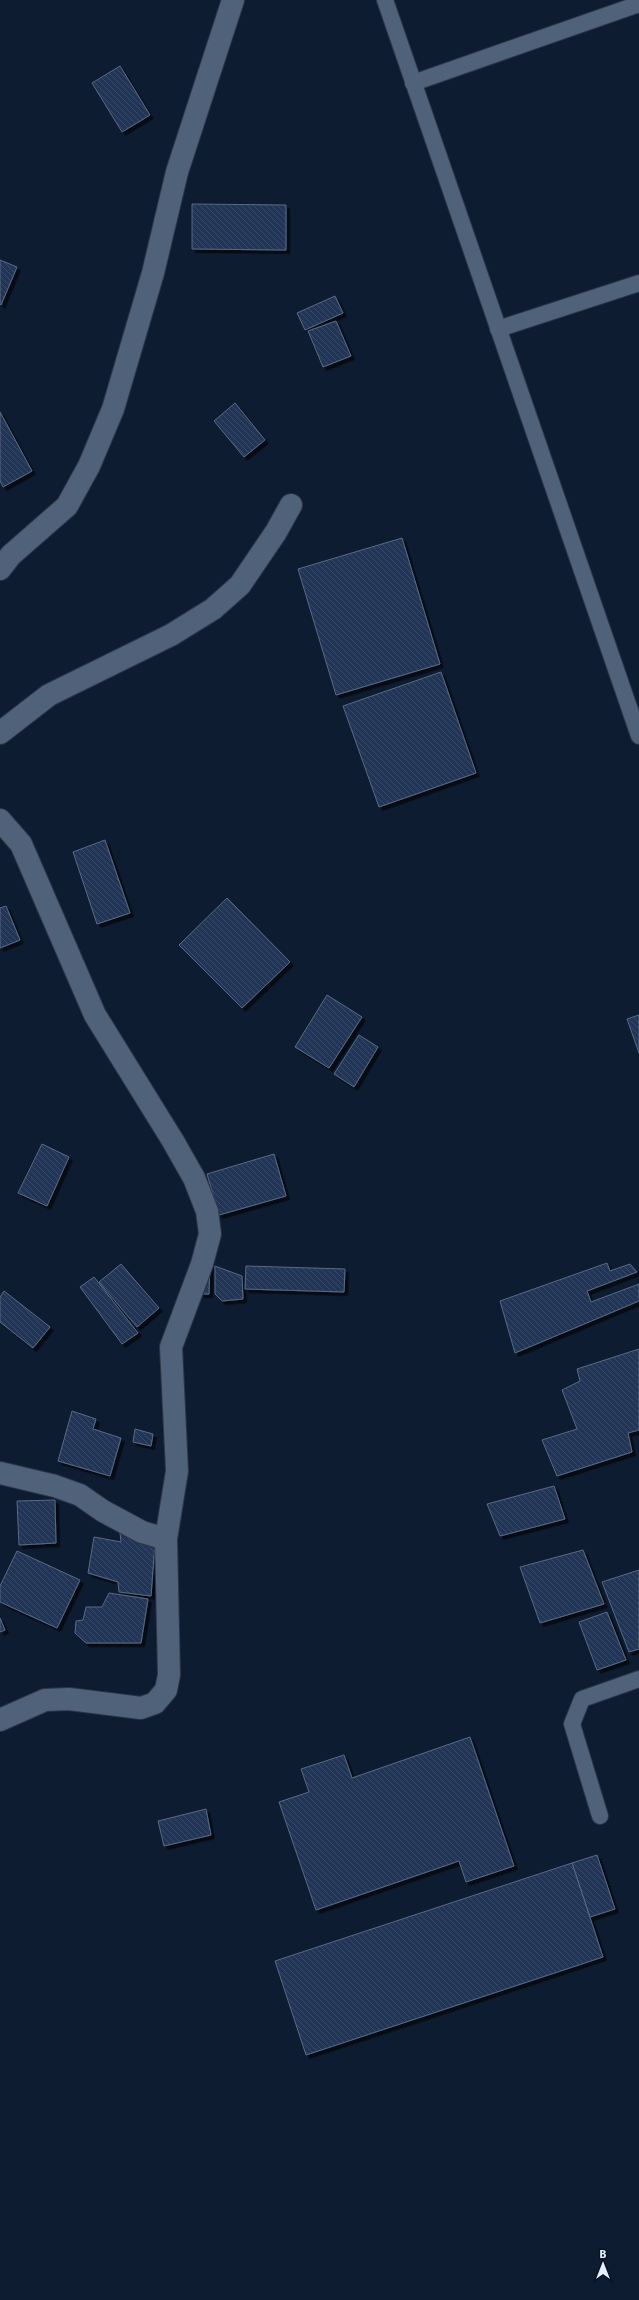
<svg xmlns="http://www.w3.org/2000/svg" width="639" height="2300" viewBox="0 0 639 2300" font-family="'Fira Sans',sans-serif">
  <defs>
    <pattern id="building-back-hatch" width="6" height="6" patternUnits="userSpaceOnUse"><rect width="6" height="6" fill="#213656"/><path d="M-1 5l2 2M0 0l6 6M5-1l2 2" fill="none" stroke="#364a67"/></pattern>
    <filter id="shadow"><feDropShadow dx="3.5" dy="3.5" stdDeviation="0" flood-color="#0009"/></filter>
  </defs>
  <rect width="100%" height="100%" fill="#0e1c31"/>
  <g fill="url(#building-back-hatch)" stroke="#596a84" filter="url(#shadow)">
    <path d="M120,66L150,115L122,132L92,83Z"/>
    <path d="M192,204L286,205V250L192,249Z"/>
    <path d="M0,260L17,267L1,305L0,304Z"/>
    <path d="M335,296L343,313L305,330L297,313Z"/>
    <path d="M336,321L351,356L323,367L308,331Z"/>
    <path d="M235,403L265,440L244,457L214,421Z"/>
    <path d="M0,412L32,471L3,487L0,481Z"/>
    <path d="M402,538L440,664L336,695L298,569Z"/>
    <path d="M441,672L476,773L379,807L343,706Z"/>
    <path d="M105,840L130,913L97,924L73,852Z"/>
    <path d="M227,898L290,962L242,1008L179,945Z"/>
    <path d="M6,906L20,940L0,948V908Z"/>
    <path d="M327,995L362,1017L329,1068L295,1047Z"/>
    <path d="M639,1015V1053L627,1019Z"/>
    <path d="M359,1035L378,1047L354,1087L334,1074Z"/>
    <path d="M42,1144L69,1157L47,1206L18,1193Z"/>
    <path d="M274,1154L286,1196L219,1215L207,1174Z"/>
    <path d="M210,1260L209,1294H200Z"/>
    <path d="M607,1263L610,1271L630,1264L637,1272L587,1291L591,1302L639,1284V1301L515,1353L500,1301Z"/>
    <path d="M121,1264L159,1308L137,1327L99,1282Z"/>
    <path d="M215,1266L242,1276L243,1299L222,1301L215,1294Z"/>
    <path d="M246,1266L345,1269L344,1292L245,1289Z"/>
    <path d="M94,1277L138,1333L122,1344L80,1287Z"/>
    <path d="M4,1291L50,1327L33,1348L0,1322V1297Z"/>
    <path d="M639,1349V1430L628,1433L632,1452L557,1476L542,1440L577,1429L562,1390L580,1381L577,1369Z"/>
    <path d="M72,1411L96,1419L93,1429L121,1438L110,1476L58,1461Z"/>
    <path d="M135,1429L153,1434L151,1446L133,1442Z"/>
    <path d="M554,1486L565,1519L500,1536L487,1504Z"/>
    <path d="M55,1500L56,1543L19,1545L17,1501Z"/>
    <path d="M120,1533L155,1543L151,1596L119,1592L118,1582L88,1573L94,1537L121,1542Z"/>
    <path d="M583,1550L604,1604L540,1623L520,1567Z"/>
    <path d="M17,1551L80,1580L57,1628L0,1602V1586Z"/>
    <path d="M639,1570V1649L629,1652L602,1582Z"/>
    <path d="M109,1593L148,1599L141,1643H86L75,1633L76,1621L83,1620L86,1607H102Z"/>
    <path d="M607,1612L626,1660L597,1670L579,1622Z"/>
    <path d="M0,1618L5,1630L0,1632Z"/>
    <path d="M470,1737L514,1866L466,1882L459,1861L316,1910L279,1802L309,1792L301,1769L344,1755L352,1778Z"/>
    <path d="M206,1809L211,1835L164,1846L158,1821Z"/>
    <path d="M597,1855L615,1909L590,1917L572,1863Z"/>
    <path d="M572,1863L603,1957L306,2055L275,1961Z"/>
  </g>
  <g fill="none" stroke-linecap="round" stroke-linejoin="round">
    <defs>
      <g id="lane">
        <path d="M385,0L639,736"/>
        <path d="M413,83L639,4"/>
        <path d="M498,329L639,283"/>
        <path d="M600,1816L572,1724L582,1699L639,1679"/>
      </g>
      <g id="street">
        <path d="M0,569L11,555L67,506L89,466L113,409L153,273L177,172L233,0"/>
        <path d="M0,733L49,695L171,635L213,609L240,585L276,532L291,505"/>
        <path d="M0,820L21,844L95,1015L173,1141L194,1178L207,1211L210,1234L202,1264L171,1347L177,1471L166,1539L169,1675L166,1690L155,1703L141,1708L69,1699L45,1700L0,1720"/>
        <path d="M0,1473L55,1486L80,1495L103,1511L142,1532L166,1539"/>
      </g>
    </defs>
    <use href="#lane" stroke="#2e3546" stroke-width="18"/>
    <use href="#street" stroke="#2e3546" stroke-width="24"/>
    <use href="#lane" stroke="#50617a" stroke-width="16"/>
    <use href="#street" stroke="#50617a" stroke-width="22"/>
  </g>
  <g transform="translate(603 2264)" stroke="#061327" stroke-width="3" paint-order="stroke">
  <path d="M0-3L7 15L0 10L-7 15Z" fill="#e5effe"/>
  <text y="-6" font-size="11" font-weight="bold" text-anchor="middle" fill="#e5effe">B</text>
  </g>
</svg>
